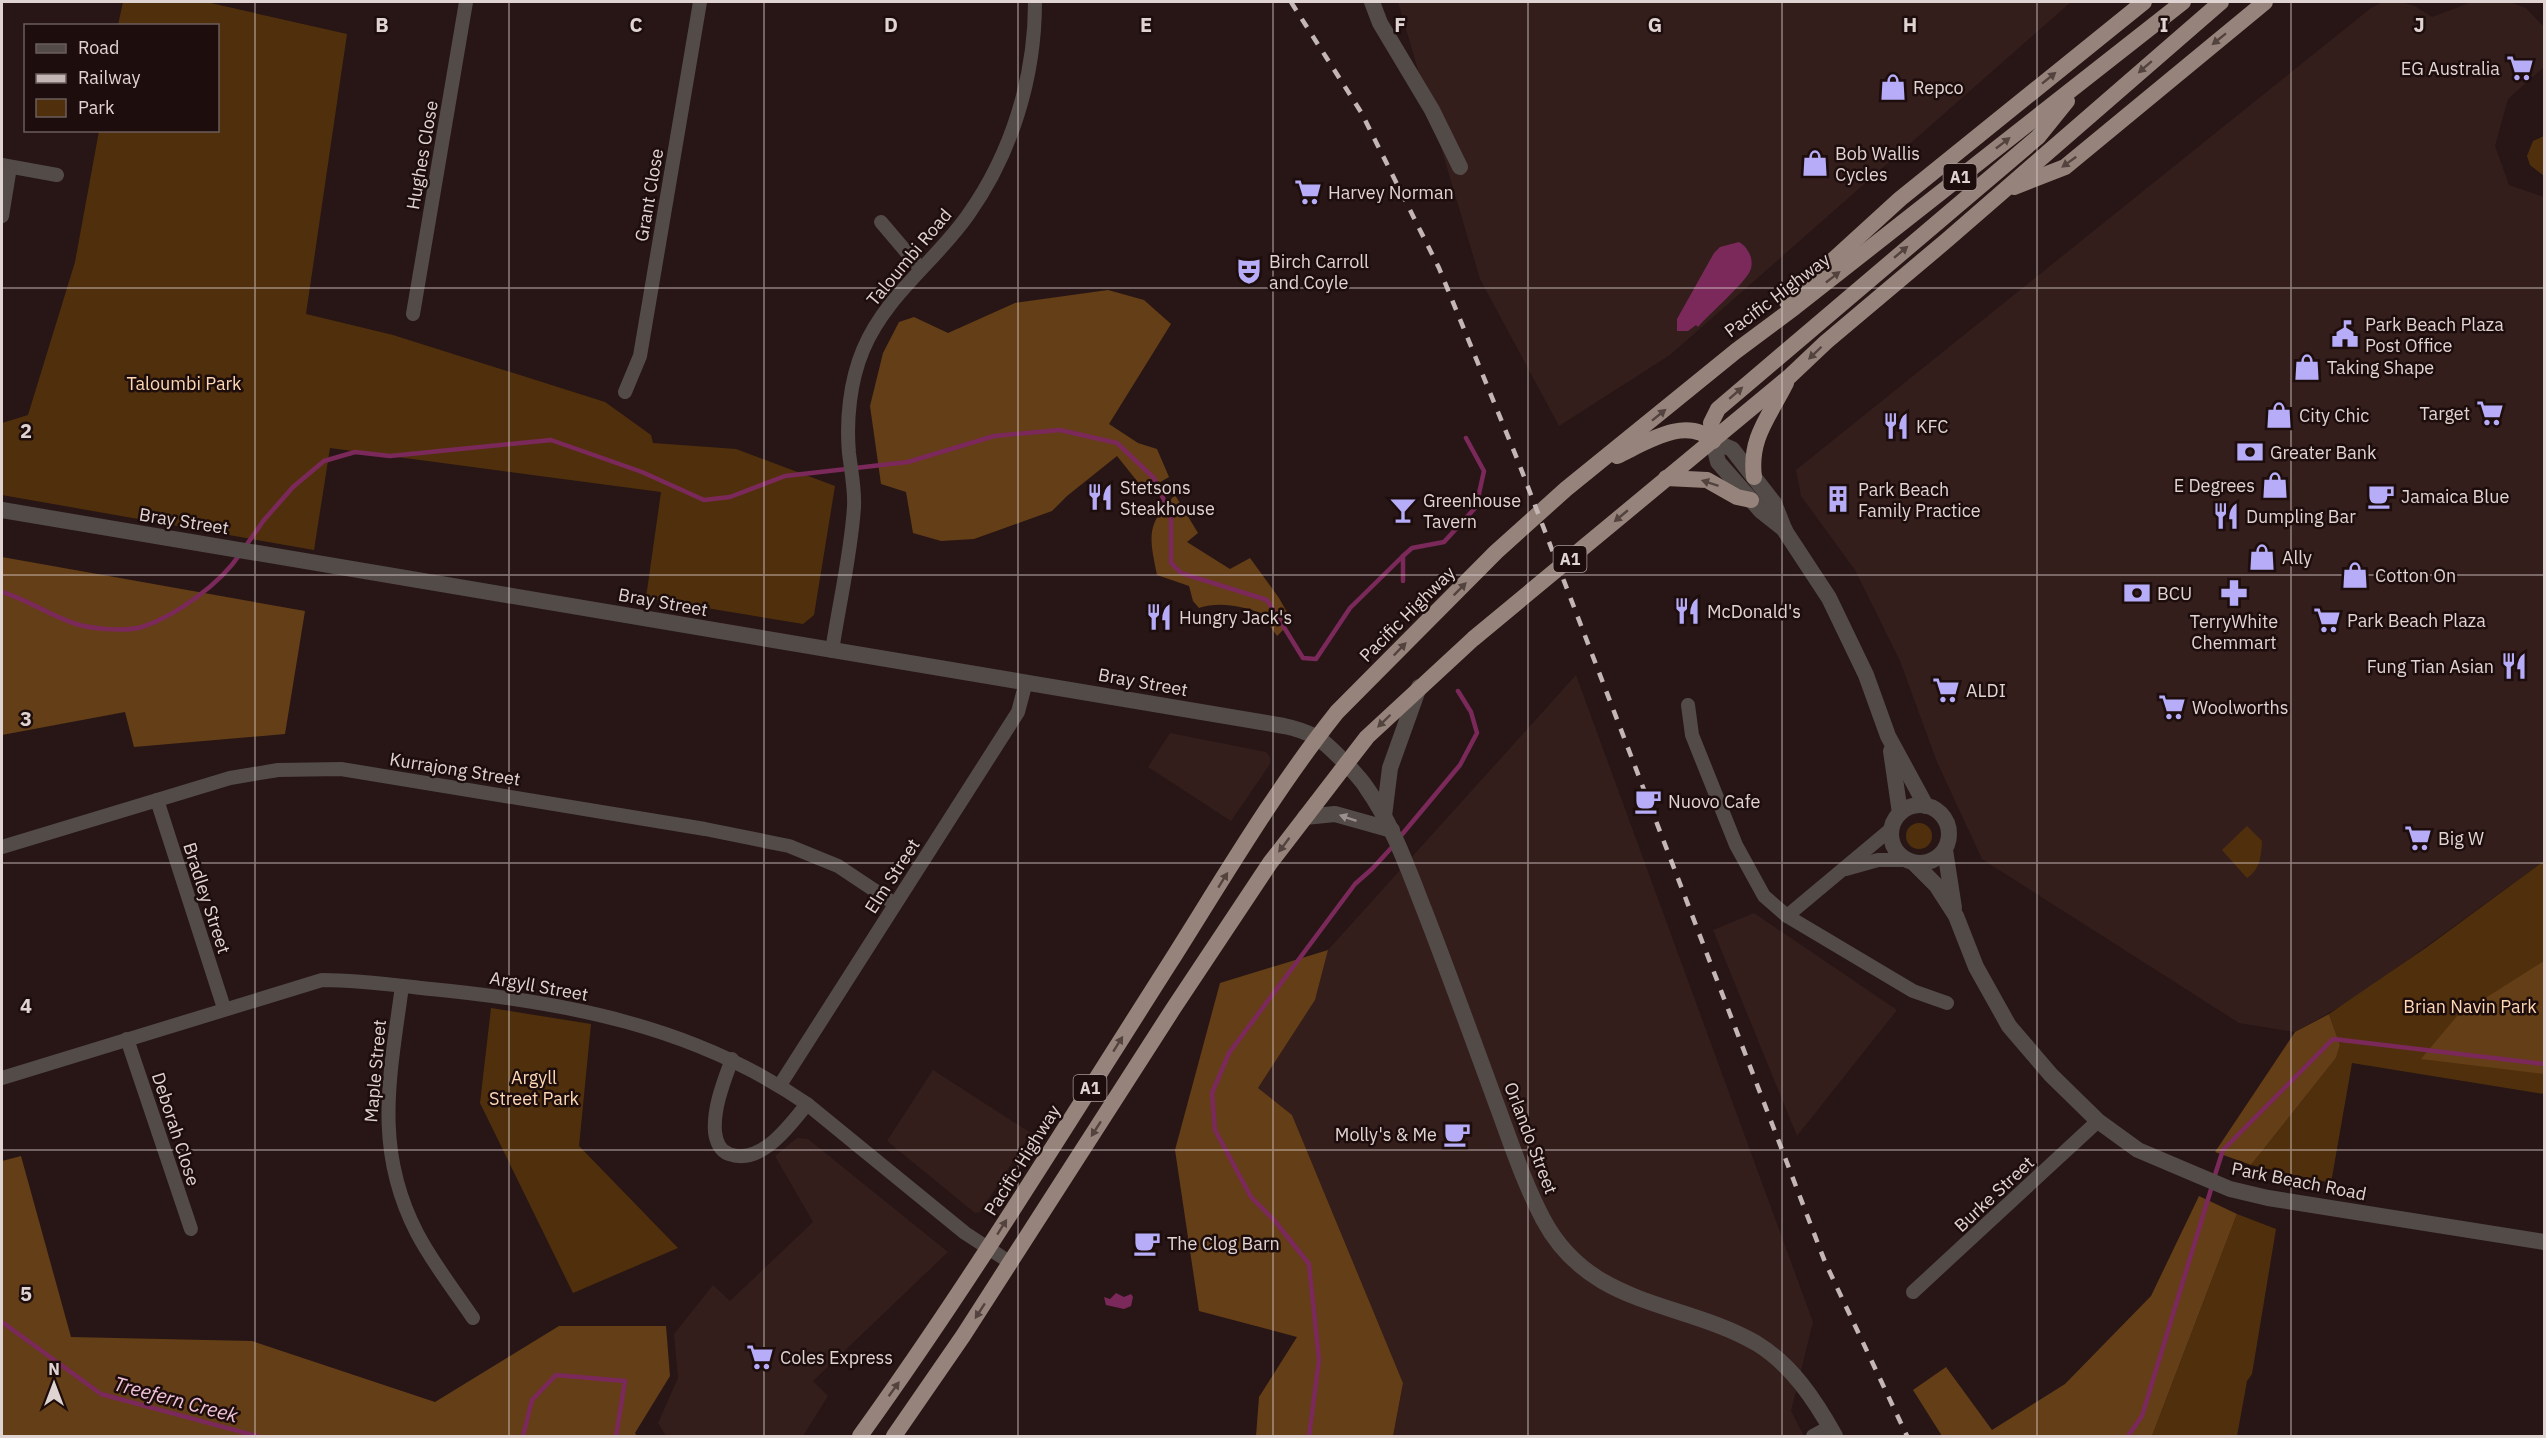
<svg xmlns="http://www.w3.org/2000/svg" width="2546" height="1438" viewBox="0 0 2546 1438" font-family="'IBM Plex Sans',sans-serif">
  <rect width="100%" height="100%" fill="#271615"/>
  <g fill="#341e1c">
    <path d="M1398,2H2071L1670,355L1559,426L1480,279Z"/>
    <path d="M2383,2H2400L2415,6L2432,17L2472,2H2509L2526,8L2544,27V67L2508,99L2495,146L2509,185L2544,197V861L2355,998L2295,1032L2239,1023L1982,859L1937,762L1900,661L1855,570L1801,496L1796,470L2371,8Z"/>
    <path d="M1576,675L1813,1322L1791,1411L1804,1436H1393L1403,1383L1292,1115L1258,1088L1315,1000L1328,950Z"/>
    <path d="M1170,733L1266,752L1270,757V764L1231,821L1148,767Z"/>
    <path d="M1754,913L1897,1010L1797,1136L1713,930Z"/>
    <path d="M933,1070L1031,1133L980,1212L975,1213L887,1141Z"/>
    <path d="M797,1138L808,1139L948,1252L813,1381L828,1396L803,1436H666L658,1423L678,1378L674,1334L713,1285L730,1301L813,1222L775,1156Z"/>
  </g>
  <g fill="#50300c">
    <path d="M123,2H206L347,34L306,314L393,335L605,402L651,435L653,443L736,449L835,486L814,615L803,624L646,598L661,492L330,448L314,550L2,495V423L28,415L75,262L99,131L218,130V26L118,25Z"/>
    <path d="M2544,136V176L2530,165L2527,156L2533,141Z"/>
    <circle cx="1919" cy="836" r="13"/>
    <path d="M2247,826L2262,841C2261,857 2260,869 2247,878L2222,850Z"/>
    <path d="M2544,861V1094L2352,1063L2331,1183L2251,1165L2336,1058L2340,1045L2329,1014L2427,947Z"/>
    <path d="M491,1008L591,1024L579,1146L678,1248L573,1293L480,1103Z"/>
    <path d="M2237,1214L2276,1229L2252,1374L2247,1381L2237,1436H2152Z"/>
  </g>
  <g fill="#643e16">
    <path d="M1108,290L1144,300L1171,324L1109,424L1138,443L1157,449L1169,477L1145,491L1117,456L1067,496L1052,511L974,539L941,541L913,533L906,492L881,484L870,406L883,353L899,322L914,317L948,333L1015,303Z"/>
    <path d="M1175,495L1198,533L1187,542L1230,569L1250,558L1279,598L1292,621L1277,636L1261,613C1242,606 1219,601 1199,608L1193,601L1189,586L1157,575C1149,535 1146,525 1175,495Z"/>
    <path d="M2,557L305,611L285,734L134,747L125,712L2,735Z"/>
    <path d="M1328,950L1315,1000L1258,1088L1292,1115L1403,1383L1393,1436H1256L1259,1397L1297,1337L1199,1311L1175,1150L1220,983Z"/>
    <path d="M2544,961V1074L2421,1059L2457,1016Z"/>
    <path d="M2329,1014L2340,1045L2336,1058L2251,1165L2215,1152L2295,1032Z"/>
    <path d="M21,1156L71,1337L252,1341L435,1402L559,1326H666L670,1376L635,1433L637,1436H2V1161Z"/>
    <path d="M2199,1196L2237,1214L2152,1436H1942L1913,1390L1946,1367L1992,1430L2065,1384L2151,1296Z"/>
  </g>
  <g fill="#7b295a">
    <path d="M1739,242C1748,247 1755,260 1750,271C1745,283 1709,314 1698,327L1696,325L1688,331H1677V319L1714,253L1720,247Z"/>
    <path d="M1116,1293L1124,1297L1131,1294L1133,1297L1131,1306L1124,1309L1106,1305L1104,1297L1110,1299Z"/>
  </g>
  <g fill="none" stroke-linecap="round" stroke-linejoin="round">
    <g stroke="#7b295a" stroke-width="4.5">
      <path d="M245,547L264,520L293,487L324,461L355,452L390,456L551,440L642,472L704,500L730,497L785,476L908,462L994,436L1060,430L1117,443L1154,478L1171,516V563L1181,573L1267,600L1303,658L1316,659L1350,608L1403,556"/>
      <path d="M1403,581V556L1412,548L1444,542L1476,507L1484,471L1466,438"/>
      <path d="M2,592C26,599 49,615 73,623C90,629 125,632 142,627C176,616 221,583 240,554"/>
      <path d="M1399,838L1460,765L1477,733L1471,712L1458,691"/>
      <path d="M2214,1178L2223,1150L2333,1039L2544,1064"/>
      <path d="M2,1322L101,1394L257,1436"/>
      <path d="M523,1436L532,1400L556,1375L625,1381L616,1436"/>
      <path d="M1309,1436L1319,1360L1309,1264L1274,1220L1251,1197L1215,1130L1212,1093L1229,1053L1355,884L1372,869L1394,845"/>
      <path d="M2128,1436L2142,1416L2212,1186"/>
    </g>
    <g stroke="#534b48" stroke-width="14">
      <path d="M2,165L57,175"/>
      <path d="M2,216L10,167"/>
      <path d="M881,222L920,268"/>
      <path d="M413,314L466,2"/>
      <path d="M625,392L640,356L700,2"/>
      <path d="M832,651C839,604 851,554 854,507C855,489 851,470 849,453C846,420 850,381 863,350C886,295 935,262 968,215C1012,153 1035,77 1035,2"/>
      <path d="M1688,705L1692,735L1736,845L1764,896L1787,916L1913,991L1947,1003"/>
      <path d="M157,800L224,1008"/>
      <path d="M2,847L230,778L278,770L341,769L705,829L789,846L838,866L895,904"/>
      <path d="M1846,869L1878,860H1906"/>
      <path d="M1787,916L1891,829"/>
      <path d="M402,986C390,1076 373,1148 417,1233C432,1262 454,1290 473,1318"/>
      <path d="M127,1039L191,1229"/>
      <path d="M732,1059C724,1081 713,1108 715,1132C716,1141 720,1151 729,1154C761,1166 790,1125 807,1104"/>
      <path d="M2,1078L322,980C359,980 395,985 431,989C565,1002 694,1026 807,1104L965,1233L1011,1263"/>
      <path d="M780,1085L1018,712L1026,682"/>
      <path d="M1913,1292L2098,1121"/>
      <path d="M1813,1436L1830,1427"/>
    </g>
    <g stroke="#534b48" stroke-width="16">
      <path d="M1372,2L1380,23L1432,110L1460,167"/>
      <path d="M1713,441L1732,449L1774,503L1785,531L1829,598L1866,675L1888,736L1926,806"/>
      <path d="M1713,441L1718,462L1761,511L1785,530"/>
      <path d="M2,510L1284,726C1294,728 1306,732 1316,737C1326,742 1359,776 1366,787C1393,825 1408,869 1425,912C1449,974 1472,1037 1495,1100C1510,1140 1523,1181 1543,1219C1590,1308 1681,1300 1756,1343C1792,1365 1815,1400 1835,1436"/>
      <path d="M1891,751L1900,813"/>
      <circle cx="1920" cy="834" r="29"/>
      <path d="M1384,816L1390,768L1419,687"/>
      <path d="M1305,817L1335,814L1392,830"/>
      <path d="M1945,850L1954,908"/>
      <path d="M1914,863L1936,885L1956,916L1976,967L2009,1026L2051,1075L2098,1121L2138,1150L2230,1189L2268,1198L2544,1242"/>
    </g>
    <g stroke="#96847c" stroke-width="16">
      <path d="M2014,187L2065,167L2265,2"/>
      <path d="M1787,302L1900,199L2144,2"/>
      <path d="M1713,441L1711,423L1718,409L2038,137L2067,101"/>
      <path d="M1617,456C1645,443 1686,415 1713,441"/>
      <path d="M1754,477C1749,438 1769,417 1786,383"/>
      <path d="M1666,478L1707,480L1737,497L1751,500"/>
      <path d="M860,1436C970,1283 1069,1121 1171,961C1224,877 1275,790 1337,712L1496,552L1566,489L1736,351L1795,307L2183,2"/>
      <path d="M894,1436L963,1336L1173,1009L1270,863L1367,737L1473,639L1789,377L1826,342L1947,240L2221,2"/>
    </g>
    <path stroke="#c3b6b4" stroke-width="4.5" stroke-dasharray="10 10" stroke-linecap="butt" d="M1291,2L1361,112L1439,268L1518,461L1825,1262L1907,1436"/>
  </g>
  <defs><path id="oneway-solid" d="M-6-.8H1V-3.2L6.5 0L1 3.2V.8H-6Z" transform="scale(1.5)"/></defs>
  <g fill="#53433e">
    <use href="#oneway-solid" transform="translate(2219 39) rotate(141)"/>
    <use href="#oneway-solid" transform="translate(2145 67) rotate(139)"/>
    <use href="#oneway-solid" transform="translate(2049 78) rotate(-39)"/>
    <use href="#oneway-solid" transform="translate(2003 143) rotate(-38)"/>
    <use href="#oneway-solid" transform="translate(2069 162) rotate(144)"/>
    <use href="#oneway-solid" transform="translate(1901 252) rotate(-40)"/>
    <use href="#oneway-solid" transform="translate(1833 277) rotate(-38)"/>
    <use href="#oneway-solid" transform="translate(1815 353) rotate(136)"/>
    <use href="#oneway-solid" transform="translate(1736 393) rotate(-41)"/>
    <use href="#oneway-solid" transform="translate(1659 415) rotate(-39)"/>
    <use href="#oneway-solid" transform="translate(1710 483) rotate(-162)"/>
    <use href="#oneway-solid" transform="translate(1621 516) rotate(140)"/>
    <use href="#oneway-solid" transform="translate(1460 589) rotate(-45)"/>
    <use href="#oneway-solid" transform="translate(1400 649) rotate(-46)"/>
    <use href="#oneway-solid" transform="translate(1384 721) rotate(136)"/>
    <use href="#oneway-solid" transform="translate(1284 845) rotate(127)"/>
    <use href="#oneway-solid" transform="translate(1223 880) rotate(-58)"/>
    <use href="#oneway-solid" transform="translate(1118 1044) rotate(-58)"/>
    <use href="#oneway-solid" transform="translate(1096 1129) rotate(123)"/>
    <use href="#oneway-solid" transform="translate(1002 1227) rotate(-58)"/>
    <use href="#oneway-solid" transform="translate(980 1311) rotate(123)"/>
    <use href="#oneway-solid" transform="translate(894 1389) rotate(-54)"/>
  </g>
  <use fill="#9a908d" href="#oneway-solid" transform="translate(1348 818) rotate(-161)"/>
  <path fill="none" stroke="#e0d4d2" stroke-width="1.5" stroke-opacity="0.55" d="M255,2V1436M509,2V1436M764,2V1436M1018,2V1436M1273,2V1436M1528,2V1436M1782,2V1436M2037,2V1436M2291,2V1436M2,288H2544M2,575H2544M2,863H2544M2,1150H2544"/>
  <defs>
    <symbol id="supermarket-bare" viewBox="-9 -9 18 18"><path d="M-6-5.5h2.5l.6 2H6L4.5 2H-2.5L-4.4-4H-6ZM-1.5 3.2a1.3 1.3 0 1 0 .1 0ZM3 3.2a1.3 1.3 0 1 0 .1 0Z" fill="#b6acf8" stroke="#1d0d0c" stroke-width="2.5" paint-order="stroke"/></symbol>
    <symbol id="shop-bare" viewBox="-9 -9 18 18"><path d="M-5-2.5h2.3a2.7 3.5 0 0 1 5.4 0H5L5.5 6h-11ZM-1.5-2.5h3a1.5 2.3 0 0 0-3 0Z" fill="#b6acf8" stroke="#1d0d0c" stroke-width="2.5" paint-order="stroke"/></symbol>
    <symbol id="theatre-bare" viewBox="-9 -9 18 18"><path d="M-5-5.5Q0-4 5-5.5V0Q5 5 0 6Q-5 5-5 0ZM-3.3-2.5H-1v1.5H-3.3ZM1-2.5H3.3v1.5H1ZM-2.8 1Q0 5.5 2.8 1Z" fill="#b6acf8" stroke="#1d0d0c" stroke-width="2.5" paint-order="stroke"/></symbol>
    <symbol id="civic-bare" viewBox="-9 -9 18 18"><path d="M-.6-6.5H3V-4.5H.6V-3L4-1V1h2V6H-6V1h2V-1L-.6-3ZM-1.2 2.5V6h2.4V2.5Z" fill="#b6acf8" stroke="#1d0d0c" stroke-width="2.5" paint-order="stroke"/></symbol>
    <symbol id="restaurant-bare" viewBox="-9 -9 18 18"><path d="M-5-6h1v4h1v-4h1v4h1v-4h1v5L-1.5 .5V6h-2V.5L-5-1ZM5-6V6H3V1.5H1.5Q1.5-4 5-6Z" fill="#b6acf8" stroke="#1d0d0c" stroke-width="2.5" paint-order="stroke"/></symbol>
    <symbol id="bank-bare" viewBox="-9 -9 18 18"><path d="M-6-4H6V4H-6ZM0-2.3a2.3 2.3 0 1 0 0 4.6a2.3 2.3 0 1 0 0-4.6Z" fill="#b6acf8" stroke="#1d0d0c" stroke-width="2.5" paint-order="stroke"/></symbol>
    <symbol id="cafe-bare" viewBox="-9 -9 18 18"><path d="M-5.5-4.5H6V0H3Q3 3.5 0 3.5H-2.5Q-5.5 3.5-5.5 0ZM3-3.2v2h1.7v-2ZM-6 4.5H4V6H-6Z" fill="#b6acf8" stroke="#1d0d0c" stroke-width="2.5" paint-order="stroke"/></symbol>
    <symbol id="building-bare" viewBox="-9 -9 18 18"><path d="M-4-6H4V6H1V3H-1V6H-4ZM-2.5-4.3h1.7v1.8h-1.7ZM.8-4.3h1.7v1.8H.8ZM-2.5-1h1.7V.8h-1.7ZM.8-1h1.7V.8H.8Z" fill="#b6acf8" stroke="#1d0d0c" stroke-width="2.5" paint-order="stroke"/></symbol>
    <symbol id="bar-bare" viewBox="-9 -9 18 18"><path d="M-6-5H6L.8 .8V4.5H3.5V6h-7V4.5H-.8V.8Z" fill="#b6acf8" stroke="#1d0d0c" stroke-width="2.5" paint-order="stroke"/></symbol>
    <symbol id="pharmacy-bare" viewBox="-9 -9 18 18"><path d="M-2-6h4v4h4v4h-4v4h-4v-4h-4v-4h4Z" fill="#b6acf8" stroke="#1d0d0c" stroke-width="2.5" paint-order="stroke"/></symbol>
  </defs>
  <g fill-rule="evenodd">
    <use href="#supermarket-bare" x="2501" y="49" width="38" height="38"/>
    <use href="#shop-bare" x="1874" y="68" width="38" height="38"/>
    <use href="#shop-bare" x="1796" y="144" width="38" height="38"/>
    <use href="#supermarket-bare" x="1289" y="173" width="38" height="38"/>
    <use href="#theatre-bare" x="1230" y="252" width="38" height="38"/>
    <use href="#civic-bare" x="2326" y="315" width="38" height="38"/>
    <use href="#shop-bare" x="2288" y="348" width="38" height="38"/>
    <use href="#supermarket-bare" x="2471" y="394" width="38" height="38"/>
    <use href="#shop-bare" x="2260" y="396" width="38" height="38"/>
    <use href="#restaurant-bare" x="1877" y="407" width="38" height="38"/>
    <use href="#bank-bare" x="2231" y="433" width="38" height="38"/>
    <use href="#shop-bare" x="2256" y="466" width="38" height="38"/>
    <use href="#cafe-bare" x="2362" y="477" width="38" height="38"/>
    <use href="#restaurant-bare" x="1081" y="478" width="38" height="38"/>
    <use href="#building-bare" x="1819" y="480" width="38" height="38"/>
    <use href="#bar-bare" x="1384" y="491" width="38" height="38"/>
    <use href="#restaurant-bare" x="2207" y="497" width="38" height="38"/>
    <use href="#shop-bare" x="2243" y="538" width="38" height="38"/>
    <use href="#shop-bare" x="2336" y="556" width="38" height="38"/>
    <use href="#bank-bare" x="2118" y="574" width="38" height="38"/>
    <use href="#pharmacy-bare" x="2215" y="574" width="38" height="38"/>
    <use href="#restaurant-bare" x="1668" y="592" width="38" height="38"/>
    <use href="#restaurant-bare" x="1140" y="598" width="38" height="38"/>
    <use href="#supermarket-bare" x="2308" y="601" width="38" height="38"/>
    <use href="#restaurant-bare" x="2495" y="647" width="38" height="38"/>
    <use href="#supermarket-bare" x="1927" y="671" width="38" height="38"/>
    <use href="#supermarket-bare" x="2153" y="688" width="38" height="38"/>
    <use href="#cafe-bare" x="1629" y="782" width="38" height="38"/>
    <use href="#supermarket-bare" x="2399" y="819" width="38" height="38"/>
    <use href="#cafe-bare" x="1438" y="1115" width="38" height="38"/>
    <use href="#cafe-bare" x="1128" y="1224" width="38" height="38"/>
    <use href="#supermarket-bare" x="741" y="1338" width="38" height="38"/>
  </g>
  <g text-anchor="middle" dominant-baseline="central" stroke-width="5" stroke-linejoin="round" paint-order="stroke">
    <g fill="#1d0d0c" stroke="#a69897" stroke-width="1.5">
      <rect x="1943.5" y="164" width="33" height="26" rx="4.5"/>
      <rect x="1553.5" y="546" width="33" height="26" rx="4.5"/>
      <rect x="1073.5" y="1075" width="33" height="26" rx="4.5"/>
    </g>
    <g font-size="16" font-weight="bold" fill="#e0d4d2">
      <text x="1960" y="177">A1</text>
      <text x="1570" y="559">A1</text>
      <text x="1090" y="1088">A1</text>
    </g>
    <g font-size="18" fill="#e0d4d2" stroke="#1d0d0c" text-anchor="start">
      <text x="2500" y="68" text-anchor="end">EG Australia</text>
      <text x="1913" y="87">Repco</text>
      <text x="1835" y="153">Bob Wallis<tspan x="1835" dy="21">Cycles</tspan></text>
      <text x="1328" y="192">Harvey Norman</text>
      <text x="1269" y="261">Birch Carroll<tspan x="1269" dy="21">and Coyle</tspan></text>
      <text x="2365" y="324">Park Beach Plaza<tspan x="2365" dy="21">Post Office</tspan></text>
      <text x="2327" y="367">Taking Shape</text>
      <text x="2470" y="413" text-anchor="end">Target</text>
      <text x="2299" y="415">City Chic</text>
      <text x="1916" y="426">KFC</text>
      <text x="2270" y="452">Greater Bank</text>
      <text x="2255" y="485" text-anchor="end">E Degrees</text>
      <text x="1120" y="487">Stetsons<tspan x="1120" dy="21">Steakhouse</tspan></text>
      <text x="1858" y="489">Park Beach<tspan x="1858" dy="21">Family Practice</tspan></text>
      <text x="2401" y="496">Jamaica Blue</text>
      <text x="1423" y="500">Greenhouse<tspan x="1423" dy="21">Tavern</tspan></text>
      <text x="2246" y="516">Dumpling Bar</text>
      <text x="2282" y="557">Ally</text>
      <text x="2375" y="575">Cotton On</text>
      <text x="2157" y="593">BCU</text>
      <text x="1707" y="611">McDonald's</text>
      <text x="1179" y="617">Hungry Jack's</text>
      <text x="2347" y="620">Park Beach Plaza</text>
      <text x="2234" y="621" text-anchor="middle">TerryWhite<tspan x="2234" dy="21">Chemmart</tspan></text>
      <text x="2494" y="666" text-anchor="end">Fung Tian Asian</text>
      <text x="1966" y="690">ALDI</text>
      <text x="2192" y="707">Woolworths</text>
      <text x="1668" y="801">Nuovo Cafe</text>
      <text x="2438" y="838">Big W</text>
      <text x="1437" y="1134" text-anchor="end">Molly's &amp; Me</text>
      <text x="1167" y="1243">The Clog Barn</text>
      <text x="780" y="1357">Coles Express</text>
    </g>
    <g font-size="18" fill="#e0d4d2" stroke="#1d0d0c">
      <text transform="translate(422 155) rotate(-80)">Hughes Close</text>
      <text transform="translate(649 195) rotate(-80)">Grant Close</text>
      <text transform="translate(909 257) rotate(-50)">Taloumbi Road</text>
      <text transform="translate(1777 295) rotate(-37)">Pacific Highway</text>
      <text transform="translate(184 521) rotate(9)">Bray Street</text>
      <text transform="translate(663 602) rotate(10)">Bray Street</text>
      <text transform="translate(1407 614) rotate(-45)">Pacific Highway</text>
      <text transform="translate(1143 682) rotate(10)">Bray Street</text>
      <text transform="translate(455 769) rotate(9)">Kurrajong Street</text>
      <text transform="translate(892 876) rotate(-57)">Elm Street</text>
      <text transform="translate(207 898) rotate(72)">Bradley Street</text>
      <text transform="translate(539 986) rotate(10)">Argyll Street</text>
      <text transform="translate(375 1071) rotate(-85)">Maple Street</text>
      <text transform="translate(176 1129) rotate(72)">Deborah Close</text>
      <text transform="translate(1531 1138) rotate(69)">Orlando Street</text>
      <text transform="translate(1022 1160) rotate(-58)">Pacific Highway</text>
      <text transform="translate(2299 1181) rotate(11)">Park Beach Road</text>
      <text transform="translate(1994 1194) rotate(-43)">Burke Street</text>
    </g>
    <g font-size="18" fill="#fed8b5" stroke="#1d0d0c">
      <text x="184" y="383">Taloumbi Park</text>
      <text x="2470" y="1006">Brian Navin Park</text>
      <text x="534" y="1077">Argyll<tspan x="534" dy="21">Street Park</tspan></text>
    </g>
    <g font-size="20" font-style="italic" fill="#f2c2da" stroke="#1d0d0c">
      <text transform="translate(176 1399) rotate(15)">Treefern Creek</text>
    </g>
  </g>
  <g font-size="20" text-anchor="middle" font-weight="bold" fill="#e0d4d2" stroke="#1d0d0c" stroke-width="5" stroke-linejoin="round" paint-order="stroke">
    <text x="382" y="32">B</text>
    <text x="636" y="32">C</text>
    <text x="891" y="32">D</text>
    <text x="1146" y="32">E</text>
    <text x="1400" y="32">F</text>
    <text x="1655" y="32">G</text>
    <text x="1910" y="32">H</text>
    <text x="2164" y="32">I</text>
    <text x="2419" y="32">J</text>
    <text x="26" y="438">2</text>
    <text x="26" y="726">3</text>
    <text x="26" y="1013">4</text>
    <text x="26" y="1301">5</text>
  </g>
  <rect width="2546" height="1438" fill="none" stroke="#e0d4d2" stroke-width="6"/>
  <rect x="24" y="24" width="195" height="108" fill="#1d0d0c" stroke="#6b5d5b" stroke-width="1.5"/>
  <rect x="36" y="44" width="30" height="9" fill="#534b48" stroke="#6b5d5b" stroke-width="1.5"/>
  <text x="78" y="54" font-size="18" fill="#e0d4d2">Road</text>
  <rect x="36" y="74" width="30" height="9" fill="#c3b6b4" stroke="#6b5d5b" stroke-width="1.5"/>
  <text x="78" y="84" font-size="18" fill="#e0d4d2">Railway</text>
  <rect x="36" y="99" width="30" height="18" fill="#50300c" stroke="#6b5d5b" stroke-width="1.5"/>
  <text x="78" y="114" font-size="18" fill="#e0d4d2">Park</text>
  <g transform="translate(54 1384)" stroke="#1d0d0c" stroke-width="4.5" paint-order="stroke">
  <path d="M0-4.5L10 22L0 15L-10 22Z" fill="#e0d4d2"/>
  <text y="-9" font-size="16" font-weight="bold" text-anchor="middle" fill="#e0d4d2">N</text>
  </g>
</svg>
